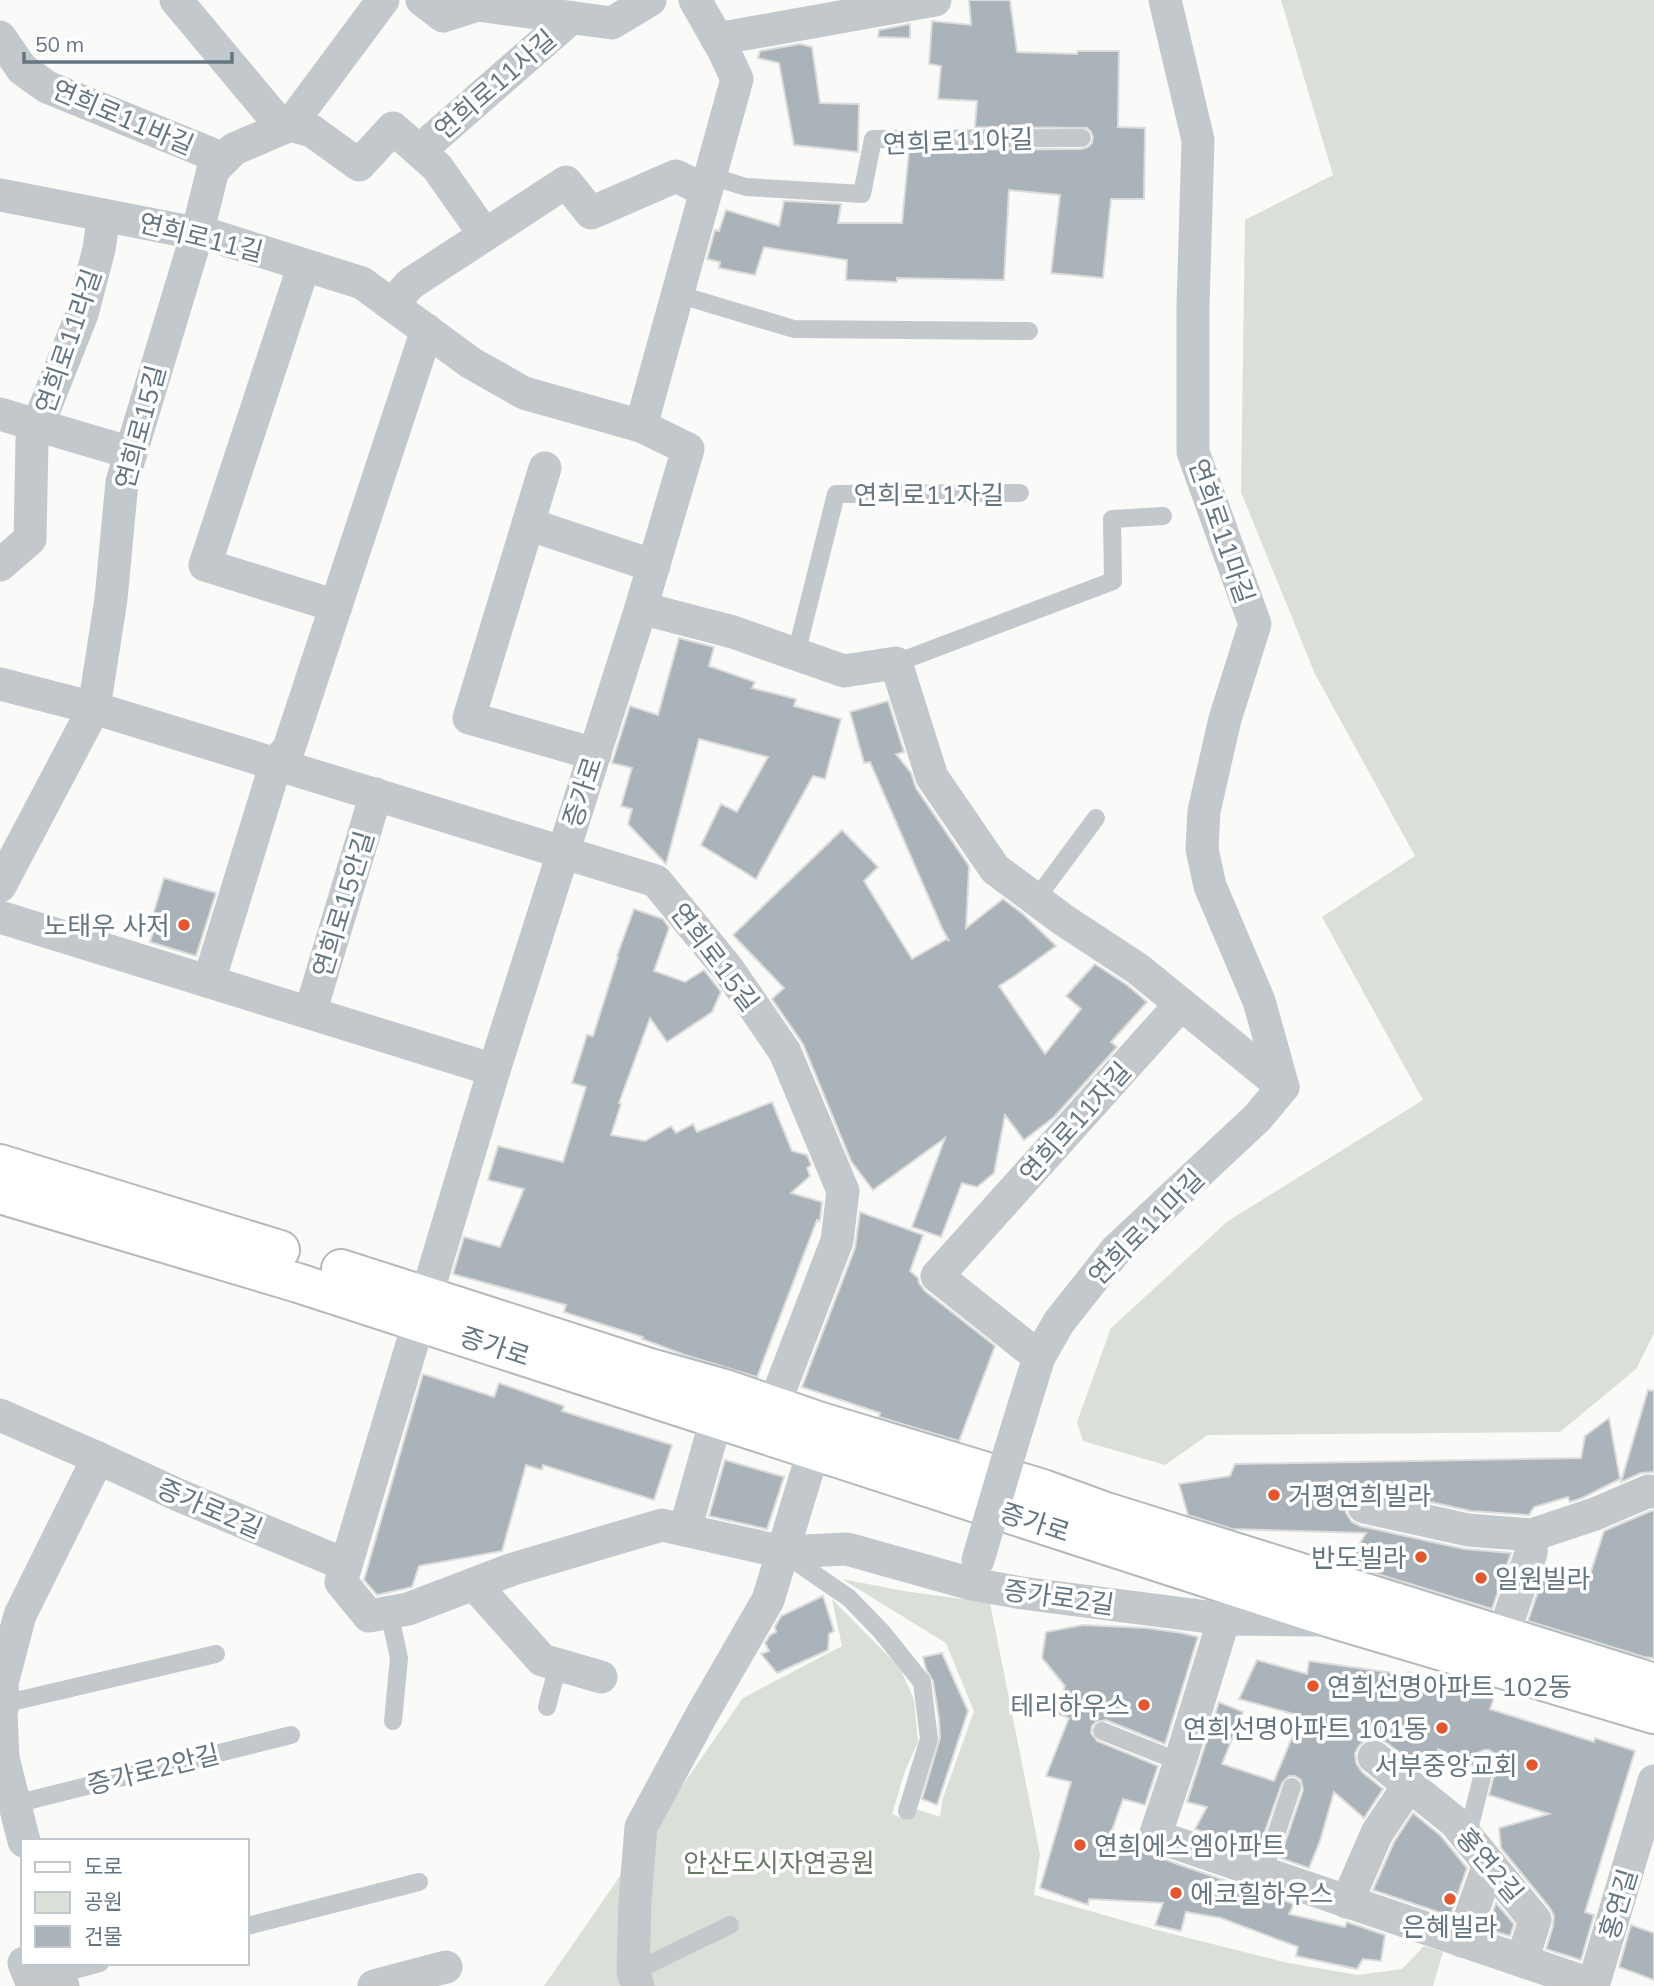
<svg xmlns="http://www.w3.org/2000/svg" width="1654" height="1986" viewBox="0 0 1654 1986" font-family="Mulish,'Noto Sans KR',sans-serif">
  <rect width="100%" height="100%" fill="#fafaf8"/>
  <g fill="#dadfd7">
    <path d="M1281,0H1654V1333L1636,1369L1560,1432L1208,1435L1165,1465L1083,1441L1077,1422L1111,1328L1228,1221L1423,1100L1322,917L1415,856L1315,674L1241,492L1245,220L1333,175Z"/>
    <path d="M842,1579L904,1591L990,1603L1040,1854L1034,1895L1153,1929L1288,1963L1358,1975L1402,1969L1424,1946L1443,1952L1433,1986H544L743,1698L842,1646L832,1599L900,1668L914,1700L918,1742L905,1771L892,1814L909,1821L916,1809L940,1817L942,1801L974,1711L946,1643Z"/>
  </g>
  <g fill="#aab3b9" stroke="#dcdcda" stroke-width="2">
    <path d="M969,0H1010L1017,52L1077,54L1078,51H1119L1118,127L1145,128L1144,199H1111L1103,278L1051,273L1060,195L1009,190L1004,280L897,278V282L846,280L847,260L764,247L755,275L719,268L720,262L707,259L715,230L719,231L726,210L779,226L784,201L841,204L838,223H902L909,150L1082,149L1088,147L1092,143L1093,137L1091,132L1087,128L975,127L977,101L938,99L941,66L929,64L932,21L971,25Z"/>
    <path d="M910,24V38L878,37L879,30Z"/>
    <path d="M800,44L812,47L820,103L859,104L858,152L794,145L779,63L758,58L760,51Z"/>
    <path d="M679,638L714,647L709,666L755,682L752,688L796,699L794,706L841,719L825,779L813,776L756,879L701,845L721,804L737,812L768,757L699,739L666,864L628,824L632,809L621,806L632,768L612,763L630,706L658,715Z"/>
    <path d="M888,701L904,752L896,754L911,773L916,788L969,866L966,928L1003,899L1023,914L1056,946L1016,975L999,986L1045,1054L1081,1009L1066,996L1095,964L1127,985L1147,1002L1111,1042L1117,1047L1054,1117L1024,1140L1005,1115L994,1173L977,1187L962,1183L941,1237L912,1227L945,1138L873,1190L851,1161L803,1044L772,999L784,988L733,935L842,830L878,867L864,881L912,959L947,939L949,941L942,928L870,762L864,763L850,712Z"/>
    <path d="M164,878L216,893L196,956L150,942L158,916L153,915Z"/>
    <path d="M634,909L663,919L669,928L654,971L685,982L704,970L721,992L712,1012L667,1042L650,1018L619,1103L621,1104L611,1135L645,1141L671,1126L676,1133L693,1124L697,1132L772,1102L792,1151L807,1155L811,1165L807,1168L810,1176L791,1193L822,1202L820,1221L817,1220L757,1377L685,1355L642,1339L643,1337L564,1312L566,1305L453,1274L464,1237L500,1247L524,1189L488,1180L498,1146L563,1162L586,1087L572,1083L587,1035L593,1036L618,957L617,956Z"/>
    <path d="M860,1212L923,1235L910,1271L918,1278L919,1283L925,1291L995,1346L959,1441L879,1417L880,1413L802,1387L855,1248Z"/>
    <path d="M423,1374L494,1397L499,1383L564,1406L562,1411L672,1445L654,1500L543,1465L542,1470L526,1465L502,1551L419,1566L412,1587L377,1595L364,1580Z"/>
    <path d="M1648,1390L1654,1391V1472L1641,1473L1621,1482Z"/>
    <path d="M1609,1418L1620,1479L1582,1498L1570,1502L1568,1497L1534,1507L1529,1515L1471,1511L1368,1488L1358,1489L1349,1495L1345,1504L1346,1513L1352,1522L1360,1526L1464,1549L1511,1553L1492,1609L1348,1565L1366,1533L1232,1529L1188,1515L1179,1484L1230,1476L1235,1464L1581,1458L1585,1436Z"/>
    <path d="M725,1460L784,1477L767,1529L709,1516Z"/>
    <path d="M1651,1511H1654V1658L1644,1657L1528,1621L1543,1577L1586,1587L1604,1531Z"/>
    <path d="M823,1596L834,1631L829,1634L828,1650L777,1673L761,1654L769,1651L765,1643L770,1635L776,1632L775,1627L781,1616Z"/>
    <path d="M1083,1625L1146,1628L1182,1633L1198,1637L1165,1744L1106,1720L1096,1722L1092,1726L1091,1733L1097,1741L1158,1766L1145,1805L1123,1799L1109,1839L1177,1864L1294,1904L1289,1914L1345,1927L1347,1922L1385,1935L1381,1961L1363,1959L1357,1969L1296,1956L1298,1947L1221,1918L1186,1912L1181,1931L1155,1925L1163,1903L1089,1899L1088,1905L1040,1888L1071,1782L1046,1776L1069,1718L1055,1713L1065,1686L1042,1658L1046,1632Z"/>
    <path d="M942,1653L968,1711L937,1805L922,1799L940,1738L939,1719L933,1681L926,1669L923,1657Z"/>
    <path d="M1257,1660L1307,1674L1309,1661L1407,1675L1408,1672L1494,1698L1490,1709L1594,1742L1595,1738L1635,1751L1585,1912L1594,1915L1581,1960L1546,1949L1553,1926L1554,1916L1550,1908L1501,1848L1499,1828L1549,1814L1489,1795L1497,1763L1494,1753L1489,1750H1484L1478,1753L1473,1766L1438,1749L1430,1777L1386,1742L1376,1738L1366,1739L1359,1746L1355,1753L1356,1763L1362,1772L1383,1789L1364,1818L1334,1792L1320,1841L1309,1868L1280,1858L1303,1790L1301,1780L1295,1776H1289L1282,1783L1258,1851L1195,1829L1207,1807L1187,1802L1219,1702L1243,1712L1222,1764L1274,1781L1301,1716L1239,1699Z"/>
    <path d="M1413,1813L1441,1836L1467,1868L1450,1916L1373,1890L1394,1842Z"/>
    <path d="M1496,1903L1514,1924L1510,1936L1487,1929Z"/>
    <path d="M1631,1925L1654,1933V1980L1619,1967Z"/>
  </g>
  <g fill="none" stroke-linecap="round" stroke-linejoin="round">
    <defs>
      <g id="secondary">
        <path d="M0,1164L280,1250"/>
        <path d="M0,1194L298,1283L1331,1618L1654,1714"/>
        <path d="M341,1269L650,1368L725,1389L821,1422L1043,1489L1106,1512L1654,1683"/>
      </g>
    </defs>
    <use href="#secondary" stroke="#b3babf" stroke-width="42"/>
    <g stroke="#c3c8cc" stroke-width="18">
      <path d="M710,176L746,187L862,194L873,139L1082,138"/>
      <path d="M677,294L794,329L1029,331"/>
      <path d="M796,654L836,494L1020,493"/>
      <path d="M896,663L1113,581L1112,519L1163,516"/>
      <path d="M1036,899L1096,818"/>
      <path d="M785,1554L849,1598L881,1631L922,1682L929,1739L907,1811"/>
      <path d="M389,1612L399,1658L393,1721"/>
      <path d="M3,1704L216,1654"/>
      <path d="M547,1707L558,1665"/>
      <path d="M1102,1731L1180,1762"/>
      <path d="M15,1804L291,1735"/>
      <path d="M1467,1838L1486,1761"/>
      <path d="M1263,1873L1292,1787"/>
      <path d="M247,1926L419,1882"/>
      <path d="M633,1972L730,1925"/>
      <path d="M59,1974L100,1963"/>
    </g>
    <g stroke="#c3c8cc" stroke-width="33">
      <path d="M176,0L283,128"/>
      <path d="M422,0L443,16L477,5L612,23L650,0"/>
      <path d="M0,37L22,69L47,87L224,159"/>
      <path d="M717,39L935,0"/>
      <path d="M290,125L383,0"/>
      <path d="M419,151L571,18"/>
      <path d="M0,195L216,237L362,283L471,363L524,393L641,426L688,449L641,608L494,1070L341,1582L369,1616L408,1609L513,1569L662,1525L783,1552L847,1549L972,1584L1022,1593L1224,1619L1319,1620"/>
      <path d="M304,265L205,565L336,606"/>
      <path d="M392,305L410,284L566,182L591,213L676,176L706,191"/>
      <path d="M0,414L131,453"/>
      <path d="M641,426L737,79L723,49L695,0"/>
      <path d="M545,468L469,718L595,754"/>
      <path d="M528,524L654,566"/>
      <path d="M0,565L30,539L32,440L82,314L99,249L104,215"/>
      <path d="M641,608L733,632L844,671L896,663L932,777L995,869L1062,919L1138,969L1283,1087"/>
      <path d="M0,684L94,708L656,881L728,969L785,1052L843,1191L837,1241L774,1405"/>
      <path d="M0,886L94,708L111,599L122,482L197,234L213,170L234,149L290,125L312,131L359,165L393,128L437,167L485,235"/>
      <path d="M0,917L494,1070"/>
      <path d="M209,981L276,763L289,748L427,330"/>
      <path d="M310,1013L376,794"/>
      <path d="M1039,1357L937,1276L1181,1004"/>
      <path d="M0,1415L98,1458L176,1494L346,1565"/>
      <path d="M1010,1451L1039,1357L1059,1322L1116,1250L1257,1118L1283,1087L1259,1001L1210,886L1202,849L1204,811L1225,719L1255,624L1193,452V306L1198,140L1165,0"/>
      <path d="M1364,1507L1468,1530L1532,1535L1595,1514L1649,1491L1654,1492"/>
      <path d="M685,1530L710,1441"/>
      <path d="M474,1584L542,1660L601,1677"/>
      <path d="M1224,1619L1180,1762L1155,1836L1593,1985"/>
      <path d="M1503,1636L1531,1553L1532,1535"/>
      <path d="M1374,1757L1455,1822L1535,1920L1522,1961"/>
      <path d="M24,1841L3,1758L1,1714L3,1704L2,1683L20,1615L98,1458"/>
      <path d="M1347,1902L1377,1833L1409,1785"/>
      <path d="M1462,1941L1489,1864"/>
      <path d="M24,1963L33,1986"/>
      <path d="M55,1963L63,1986"/>
      <path d="M374,1986L446,1967"/>
      <path d="M638,1986L633,1972L635,1901L641,1827L701,1716L768,1600L807,1472"/>
      <path d="M1593,1986L1654,1781"/>
    </g>
    <use href="#secondary" stroke="#fff" stroke-width="38"/>
    <path stroke="#c3c8cc" stroke-width="33" d="M978,1560L1010,1451"/>
  </g>
  <g fill="#e4572e" stroke="#fff" stroke-width="2.5">
    <circle cx="184" cy="925" r="7"/>
    <circle cx="1274" cy="1495" r="7"/>
    <circle cx="1421" cy="1557" r="7"/>
    <circle cx="1481" cy="1578" r="7"/>
    <circle cx="1313" cy="1686" r="7"/>
    <circle cx="1144" cy="1705" r="7"/>
    <circle cx="1442" cy="1728" r="7"/>
    <circle cx="1532" cy="1765" r="7"/>
    <circle cx="1080" cy="1845" r="7"/>
    <circle cx="1176" cy="1893" r="7"/>
    <circle cx="1450" cy="1899" r="7"/>
  </g>
  <g text-anchor="middle" dominant-baseline="central" stroke-width="7" stroke-linejoin="round" paint-order="stroke">
    <g font-size="26" fill="#657683" stroke="#fff">
      <text transform="translate(495 84) rotate(-41)">연희로11사길</text>
      <text transform="translate(123 117) rotate(23)">연희로11바길</text>
      <text transform="translate(958 141) rotate(-2)">연희로11아길</text>
      <text transform="translate(201 237) rotate(14)">연희로11길</text>
      <text transform="translate(68 341) rotate(-71)">연희로11라길</text>
      <text transform="translate(140 427) rotate(-75)">연희로15길</text>
      <text x="929" y="494">연희로11자길</text>
      <text transform="translate(1222 531) rotate(71)">연희로11마길</text>
      <text transform="translate(582 792) rotate(-72)">증가로</text>
      <text transform="translate(343 904) rotate(-73)">연희로15안길</text>
      <text transform="translate(715 957) rotate(53)">연희로15길</text>
      <text transform="translate(1075 1122) rotate(-48)">연희로11자길</text>
      <text transform="translate(1146 1227) rotate(-45)">연희로11마길</text>
      <text transform="translate(495 1346) rotate(18)">증가로</text>
      <text transform="translate(210 1508) rotate(23)">증가로2길</text>
      <text transform="translate(1035 1522) rotate(18)">증가로</text>
      <text transform="translate(1059 1597) rotate(8)">증가로2길</text>
      <text transform="translate(153 1769) rotate(-14)">증가로2안길</text>
      <text transform="translate(1490 1865) rotate(50)">홍연2길</text>
      <text transform="translate(1618 1904) rotate(-73)">홍연길</text>
    </g>
    <g font-size="26" fill="#657683" stroke="#fff" text-anchor="end">
      <text x="170" y="925">노태우 사저</text>
      <text x="1288" y="1495" text-anchor="start">거평연희빌라</text>
      <text x="1407" y="1557">반도빌라</text>
      <text x="1495" y="1578" text-anchor="start">일원빌라</text>
      <text x="1327" y="1686" text-anchor="start">연희선명아파트 102동</text>
      <text x="1130" y="1705">테리하우스</text>
      <text x="1428" y="1728">연희선명아파트 101동</text>
      <text x="1518" y="1765">서부중앙교회</text>
      <text x="1094" y="1845" text-anchor="start">연희에스엠아파트</text>
      <text x="1190" y="1893" text-anchor="start">에코힐하우스</text>
      <text x="1450" y="1926" text-anchor="middle">은혜빌라</text>
    </g>
    <g font-size="26" fill="#687a64" stroke="#fff">
      <text x="779" y="1862">안산도시자연공원</text>
    </g>
  </g>
  <rect x="21" y="1839" width="228" height="126" fill="#ffffff" stroke="#c1c8cd" stroke-width="2"/>
  <rect x="35" y="1862" width="35" height="10" fill="#ffffff" stroke="#c1c8cd" stroke-width="2"/>
  <text x="84" y="1874" font-size="21" fill="#657683">도로</text>
  <rect x="35" y="1892" width="35" height="21" fill="#dadfd7" stroke="#c1c8cd" stroke-width="2"/>
  <text x="84" y="1909" font-size="21" fill="#657683">공원</text>
  <rect x="35" y="1926" width="35" height="21" fill="#aab3b9" stroke="#c1c8cd" stroke-width="2"/>
  <text x="84" y="1944" font-size="21" fill="#657683">건물</text>
  <path d="M24 52v10h208v-10" fill="none" stroke="#657683" stroke-width="3.5"/>
  <text x="35" y="52" font-size="21" fill="#657683" stroke="#ffffff" stroke-width="5" paint-order="stroke">50 m</text>
</svg>
